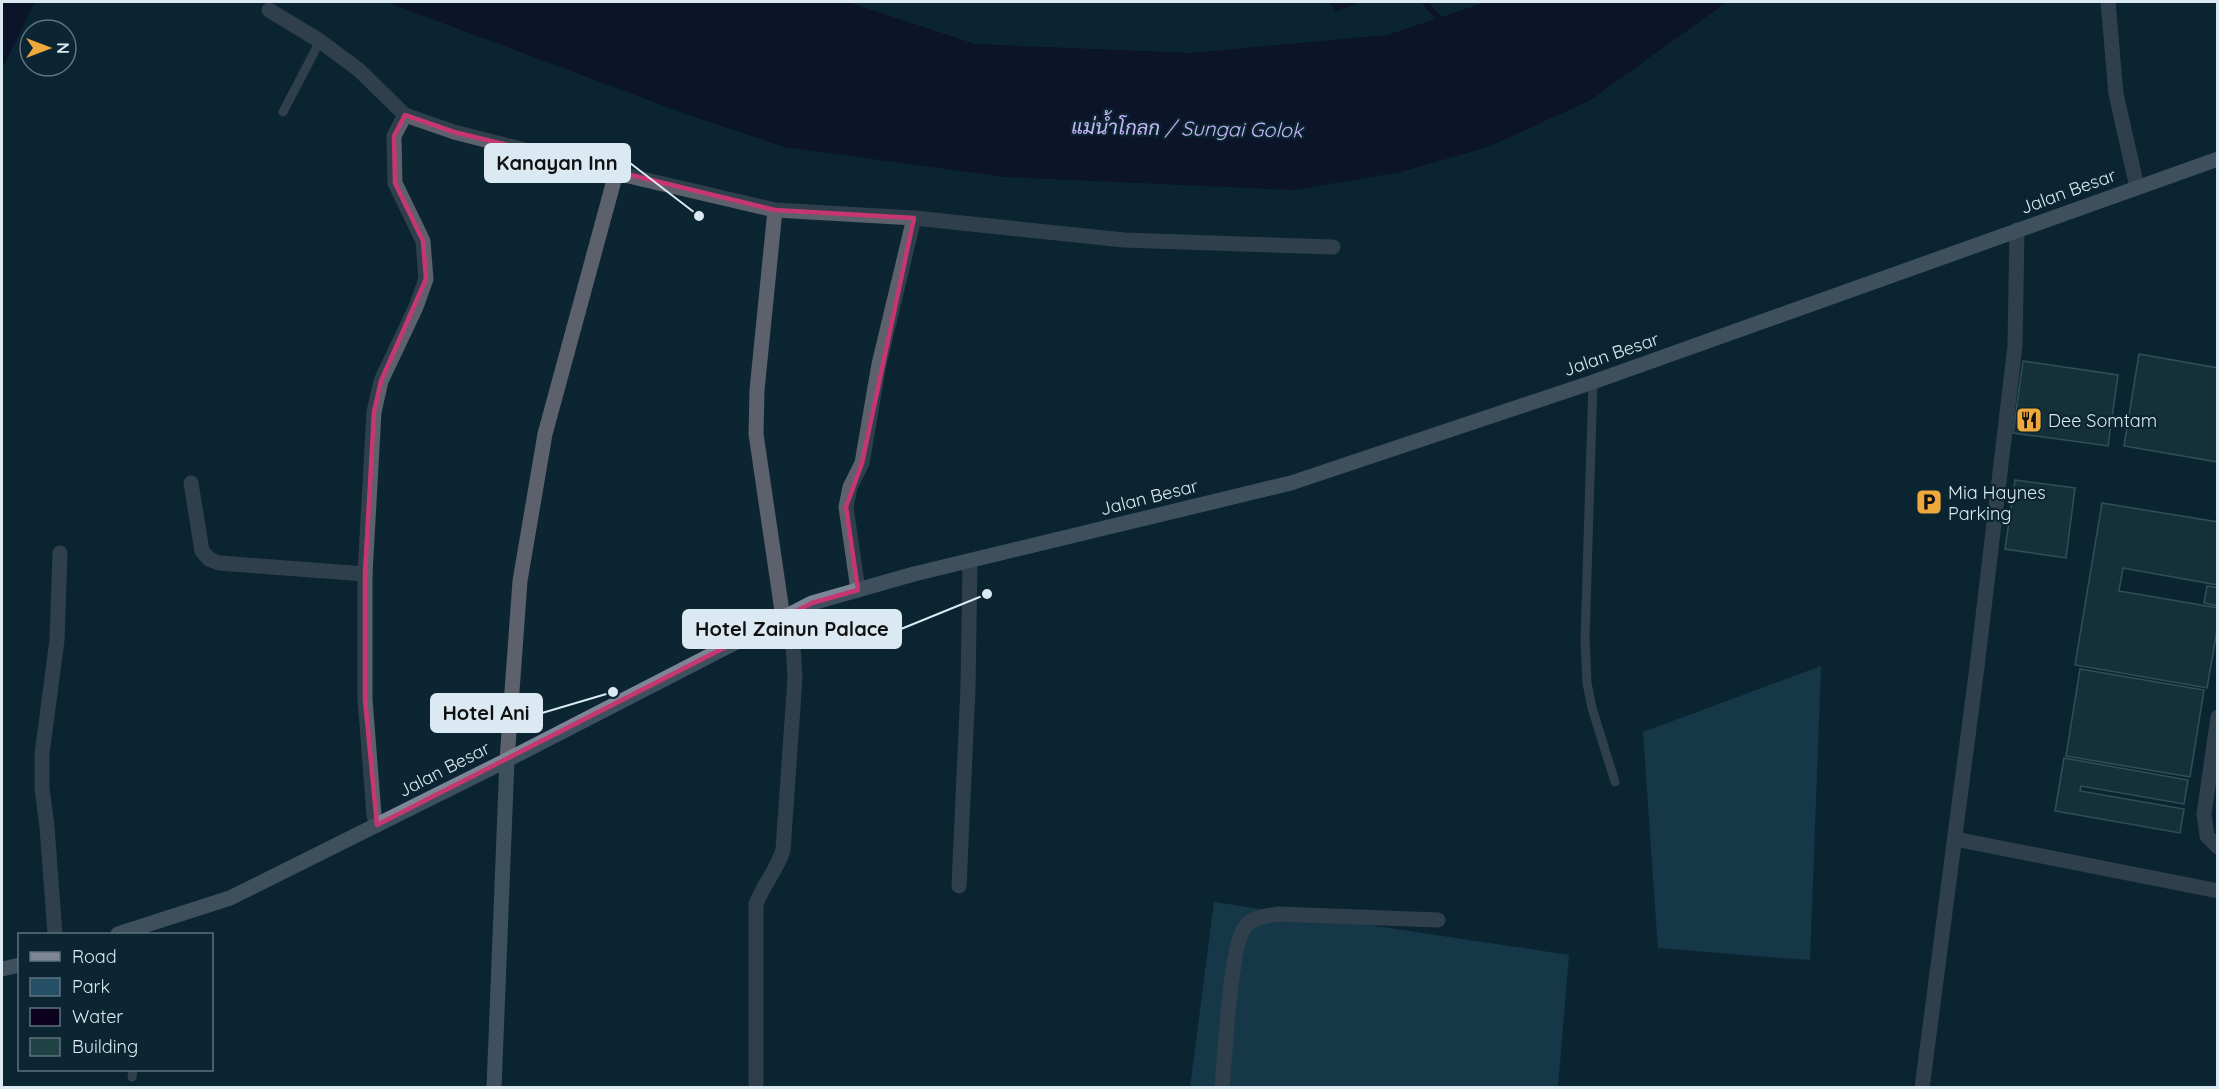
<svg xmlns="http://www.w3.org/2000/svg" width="2219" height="1089" viewBox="0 0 2219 1089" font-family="Quicksand,Sarabun,sans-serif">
  <rect width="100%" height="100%" fill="#0b2532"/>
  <g fill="#244f65">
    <path d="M1821,666L1810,960L1658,948L1643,732Z"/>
    <path d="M1214,902L1569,955L1558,1087L1190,1088Z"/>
  </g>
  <g fill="#0c011f">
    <path d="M2,2H35L2,69Z"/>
    <path d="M386,2H848L975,44L1191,53L1387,35L1486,2H1727L1589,101L1488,147L1401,172L1293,190L1005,177L784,147L691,116Z"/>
  </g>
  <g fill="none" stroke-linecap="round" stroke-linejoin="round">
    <g stroke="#0c011f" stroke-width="6">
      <path d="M1333,2L1337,8L1355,2"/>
      <path d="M1425,2L1438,18L1445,22"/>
    </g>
  </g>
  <g fill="#204245" stroke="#5e8284" stroke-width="1.5">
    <path d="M2139,354L2218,368V462L2124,446Z"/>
    <path d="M2023,361L2118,375L2108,446L2013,433Z"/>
    <path d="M2015,480L2075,488L2066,558L2005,549Z"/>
    <path d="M2102,503L2218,522V585L2123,568L2119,591L2218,608V625L2207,688L2075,665Z"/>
    <path d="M2207,586L2218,588V606L2204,603Z"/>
    <path d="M2080,669L2204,690L2190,777L2066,756Z"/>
    <path d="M2064,758L2188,780L2184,804L2081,786L2080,791L2184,809L2180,833L2055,811Z"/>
  </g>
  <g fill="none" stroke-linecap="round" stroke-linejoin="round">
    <g stroke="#5c616c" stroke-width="9">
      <path d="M283,112L320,41"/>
      <path d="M1593,382L1585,640L1587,683L1592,708L1615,782"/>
      <path d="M132,1077L133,1070"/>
    </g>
    <g stroke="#5c616c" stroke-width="15">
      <path d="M2108,2L2116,94L2137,187"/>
      <path d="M269,10L320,41L359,70L405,115L454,132L616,173L775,210L914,218L1124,240L1333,247"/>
      <path d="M191,483L202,551L209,559L219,563L365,574"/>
      <path d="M858,590L846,507L850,487L862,463L879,364L914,218"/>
      <path d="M2218,717L2204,814L2207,836L2218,847"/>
      <path d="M507,760L520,581L545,434L616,173"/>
      <path d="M377,825L374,815L365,699V574L374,412L381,381L416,307L426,279L423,241L395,183L394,136L405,115"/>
      <path d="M1955,839L2218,891"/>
      <path d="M959,886L968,688L970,561"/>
      <path d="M55,934L47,827L42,788V754L57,640L60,553"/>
      <path d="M756,1088V904C763,885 777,870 783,850L795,678L793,645L783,618L756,434L757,390L775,210"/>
      <path d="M1222,1088C1225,1057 1230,946 1245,927C1253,917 1266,916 1278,914L1438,920"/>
      <path d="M1922,1088L1977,667L2015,346L2017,230"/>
    </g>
    <g stroke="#7d8596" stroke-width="15">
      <path d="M118,934L230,898L507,760L812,603L914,574L1291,483L1593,382L2218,159"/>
      <path d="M2,969L20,965"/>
      <path d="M494,1088L507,760"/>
    </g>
  </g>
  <path d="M0 0H2219V1089H0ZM405,115L454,132L775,210L914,218L862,463L846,507L858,590L812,603L377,825L365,699V574L374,412L381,381L426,279L423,241L395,183L394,136Z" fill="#0b2532" fill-opacity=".55" fill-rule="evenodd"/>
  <path fill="none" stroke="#c63772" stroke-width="4.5" stroke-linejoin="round" d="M405,115L454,132L775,210L914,218L862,463L846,507L858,590L812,603L377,825L365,699V574L374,412L381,381L426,279L423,241L395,183L394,136Z"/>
  <defs>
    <symbol id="restaurant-square" viewBox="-11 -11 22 22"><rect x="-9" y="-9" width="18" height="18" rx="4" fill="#eea83c" stroke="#0b2532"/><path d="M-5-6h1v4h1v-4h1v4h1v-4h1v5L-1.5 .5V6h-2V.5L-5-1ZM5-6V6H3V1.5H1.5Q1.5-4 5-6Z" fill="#111"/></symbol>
    <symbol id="parking-square" viewBox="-11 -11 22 22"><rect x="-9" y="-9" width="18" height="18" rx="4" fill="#eea83c" stroke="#0b2532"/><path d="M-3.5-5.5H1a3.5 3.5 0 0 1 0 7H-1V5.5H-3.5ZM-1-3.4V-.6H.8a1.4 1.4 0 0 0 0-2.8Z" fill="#111"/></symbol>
  </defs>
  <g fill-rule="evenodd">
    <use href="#restaurant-square" x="2014" y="405" width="30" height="30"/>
    <use href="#parking-square" x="1914" y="487" width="30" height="30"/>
  </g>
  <g text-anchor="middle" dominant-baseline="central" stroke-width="4.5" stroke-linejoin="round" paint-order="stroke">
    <g font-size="18" fill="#dae9f2" stroke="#0b2532">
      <text transform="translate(2068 191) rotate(-20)">Jalan Besar</text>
      <text transform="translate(1611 354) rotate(-19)">Jalan Besar</text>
      <text transform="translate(1149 497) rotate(-14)">Jalan Besar</text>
      <text transform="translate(444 769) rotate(-27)">Jalan Besar</text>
    </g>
    <g font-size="18" fill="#dae9f2" stroke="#0b2532" text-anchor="start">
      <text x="2048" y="420">Dee Somtam</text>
      <text x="1948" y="492">Mia Haynes<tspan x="1948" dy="21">Parking</tspan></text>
    </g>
    <g font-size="20" font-style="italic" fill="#c9b7fa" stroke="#0b2532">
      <text transform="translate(1187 128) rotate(1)">แม่น้ำโกลก / Sungai Golok</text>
    </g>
  </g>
  <path fill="none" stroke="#dae9f2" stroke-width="2" d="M699 216L630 163M987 594L901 629M613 692L542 713"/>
  <g fill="#dae9f2" stroke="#0b2532" stroke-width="2">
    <circle cx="699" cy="216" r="6"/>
    <circle cx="987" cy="594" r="6"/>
    <circle cx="613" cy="692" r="6"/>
  </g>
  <g fill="#dae9f2" stroke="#dae9f2" stroke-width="2">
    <rect x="485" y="144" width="145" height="38" rx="6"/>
    <rect x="683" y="610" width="218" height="38" rx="6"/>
    <rect x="431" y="694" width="111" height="38" rx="6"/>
  </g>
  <g font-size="20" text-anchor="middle" font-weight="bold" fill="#111">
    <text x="557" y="170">Kanayan Inn</text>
    <text x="792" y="636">Hotel Zainun Palace</text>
    <text x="486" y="720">Hotel Ani</text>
  </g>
  <rect width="2219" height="1089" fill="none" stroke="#dae9f2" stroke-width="6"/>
  <rect x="18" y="933" width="195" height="138" fill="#0b2532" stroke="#5e737f" stroke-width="1.5"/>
  <rect x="30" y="952" width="30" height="9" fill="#7d8596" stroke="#5e737f" stroke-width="1.5"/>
  <text x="72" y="963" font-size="18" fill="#dae9f2">Road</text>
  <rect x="30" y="978" width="30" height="18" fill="#244f65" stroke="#5e737f" stroke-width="1.5"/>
  <text x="72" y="993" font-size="18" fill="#dae9f2">Park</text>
  <rect x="30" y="1008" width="30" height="18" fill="#0c011f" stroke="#5e737f" stroke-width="1.5"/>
  <text x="72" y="1023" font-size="18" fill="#dae9f2">Water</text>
  <rect x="30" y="1038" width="30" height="18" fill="#204245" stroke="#5e737f" stroke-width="1.5"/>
  <text x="72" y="1053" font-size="18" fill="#dae9f2">Building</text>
  <g transform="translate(48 48) rotate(90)"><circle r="28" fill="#0b2532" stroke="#5e737f" stroke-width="1.5"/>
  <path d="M0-4.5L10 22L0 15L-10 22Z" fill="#eea83c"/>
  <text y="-9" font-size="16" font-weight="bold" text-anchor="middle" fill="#dae9f2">N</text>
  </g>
</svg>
